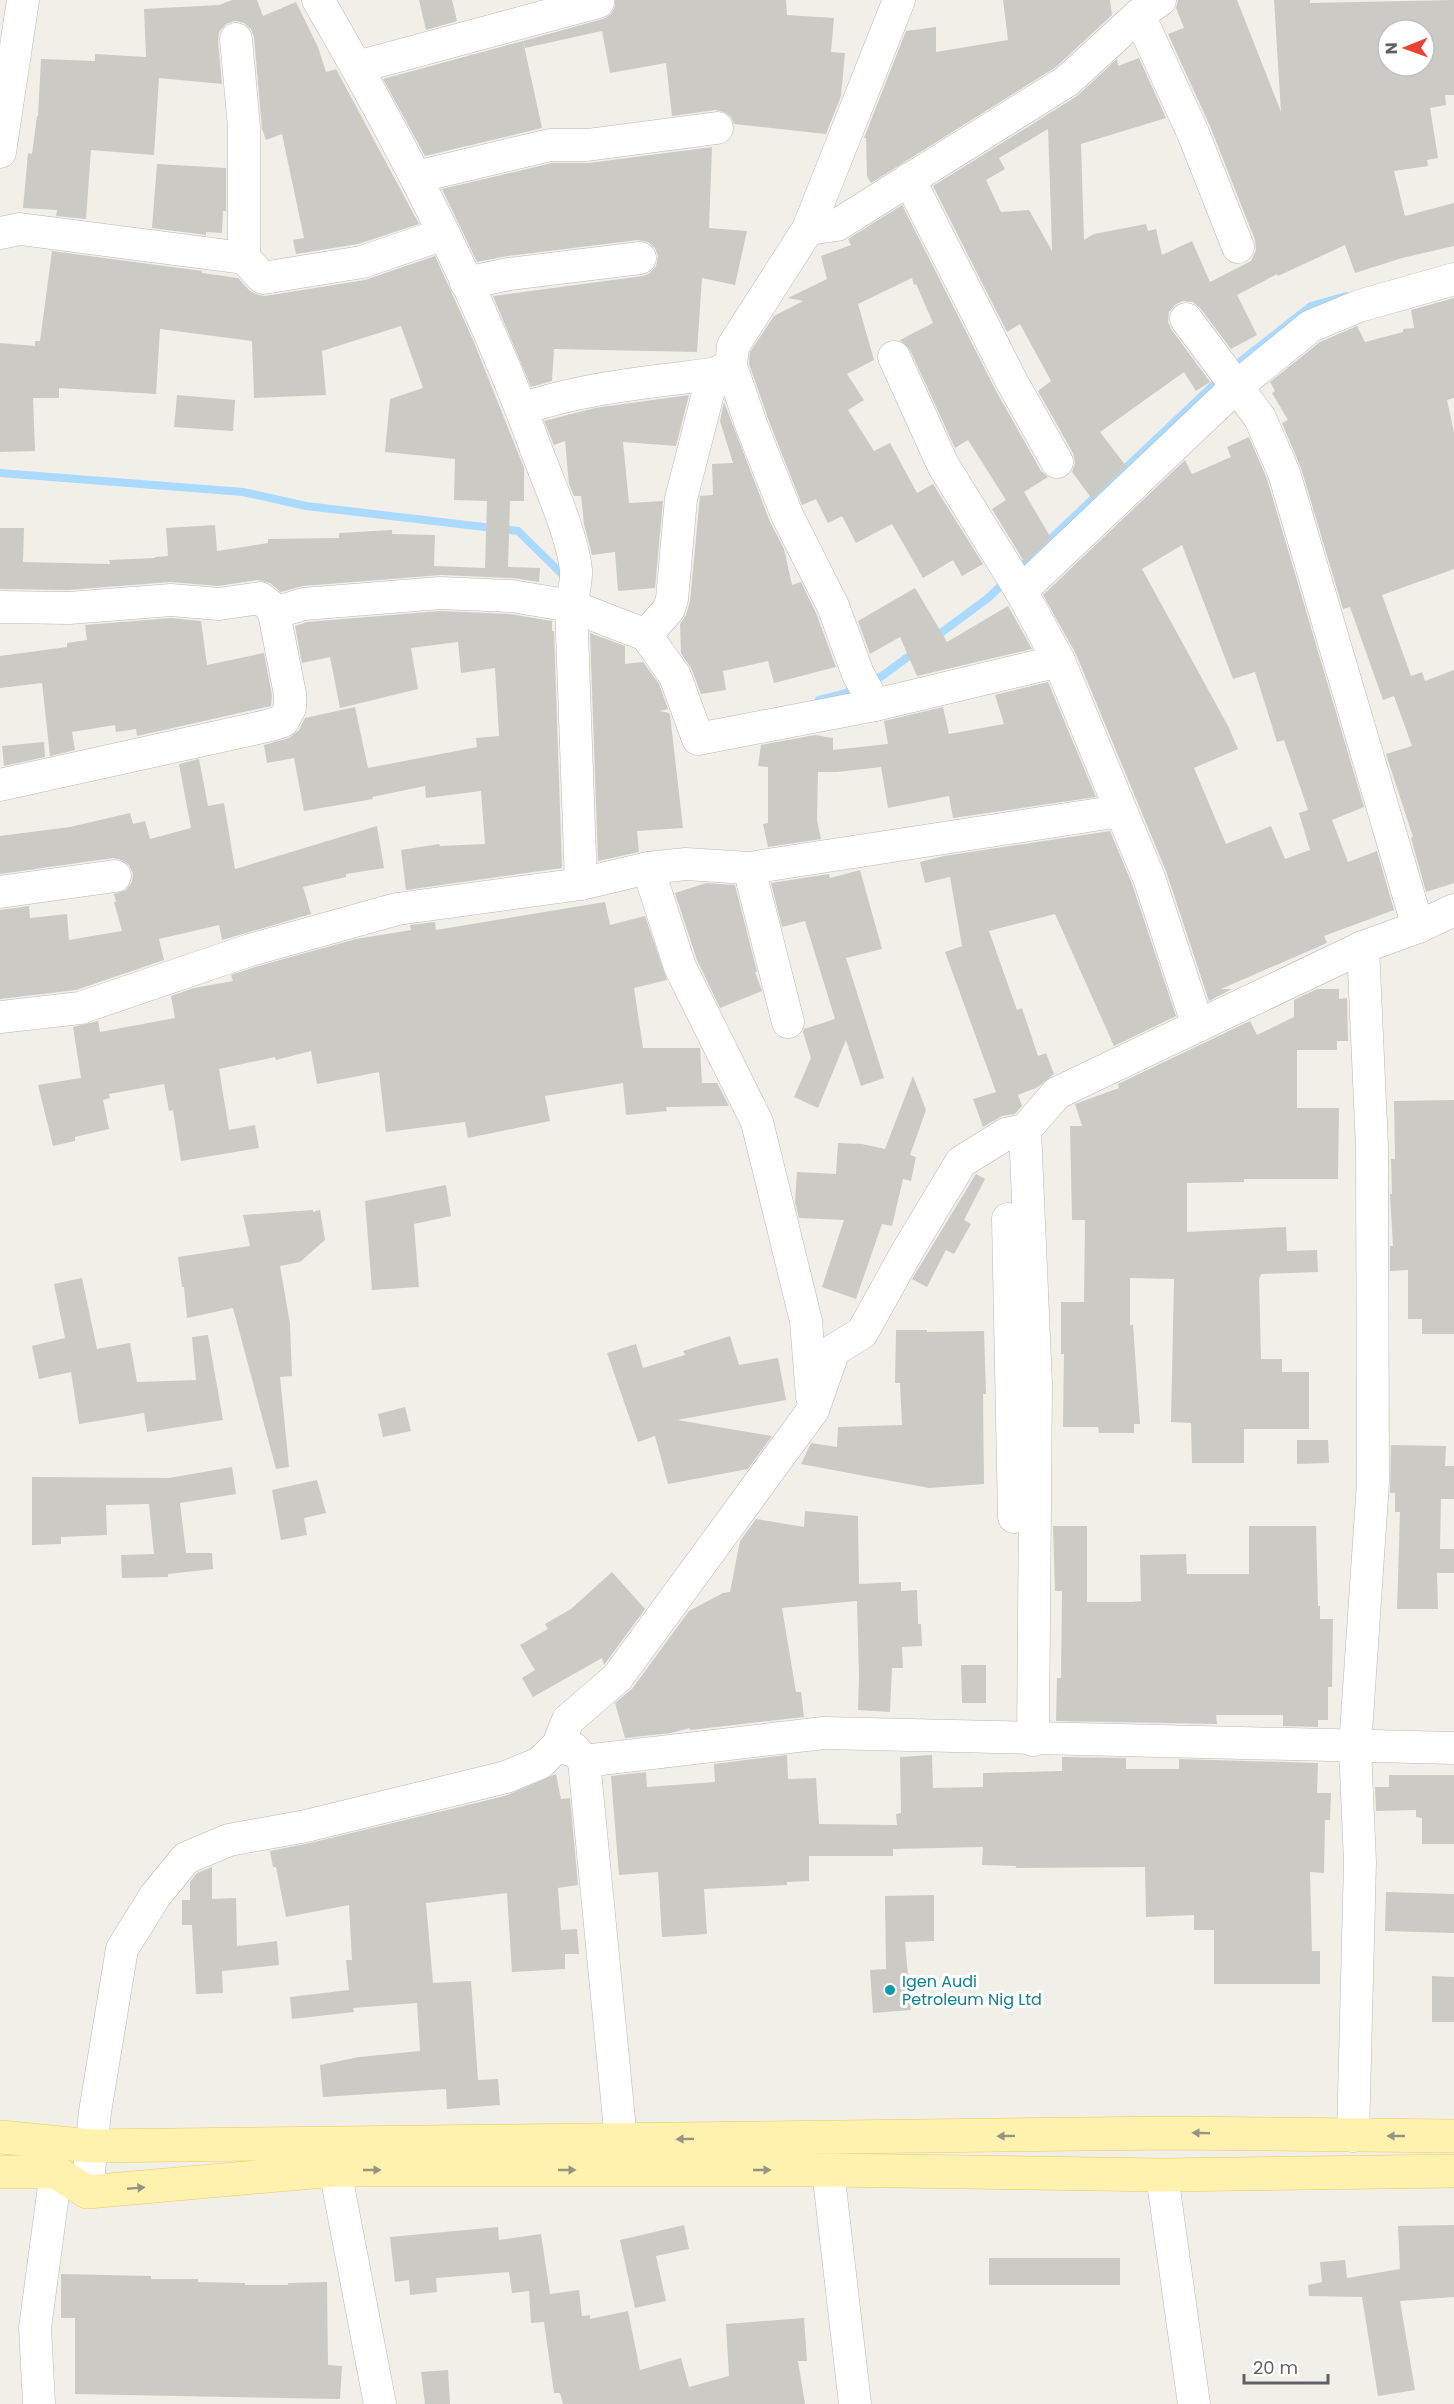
<svg xmlns="http://www.w3.org/2000/svg" width="1454" height="2404" viewBox="0 0 1454 2404" font-family="Poppins,sans-serif">
  <rect width="100%" height="100%" fill="#f1efe8"/>
  <g fill="none" stroke-linecap="round" stroke-linejoin="round">
    <g stroke="#aadaff" stroke-width="8">
      <path d="M1232,368L1311,306L1346,296"/>
      <path d="M0,473L243,492L306,506L518,531L567,579"/>
      <path d="M934,638L988,598L1222,377"/>
      <path d="M869,682L882,676L916,651"/>
      <path d="M819,700L843,694L858,687"/>
    </g>
  </g>
  <g fill="#cccac5" fill-rule="evenodd">
    <path d="M232,0H257L263,16L296,2L318,47L326,72L336,69L419,224L358,244L296,254L293,240L304,238L282,134L266,140L262,129L254,37L251,29L244,23L235,21L226,24L219,32L218,41L222,84L159,78L154,155L91,150L86,219L56,216L57,210L23,208L28,153L32,154L37,116H38L41,59L95,61V54L146,57L144,9L219,5Z"/>
    <path d="M419,0H452L457,21L426,30Z"/>
    <path d="M615,0H786L787,15L834,18L831,52L845,53L841,96L826,134L734,124L731,117L724,112L715,110L672,116L666,63L610,73L602,31L525,48L523,41L603,19L611,14L615,7Z"/>
    <path d="M1003,0H1110L1112,15L1056,67L871,183L867,176L866,138H864L906,31L936,27V52L1008,40Z"/>
    <path d="M1178,0H1237L1281,112L1274,0H1310V3L1454,0V95H1445L1446,105L1430,108L1438,158L1427,160L1428,166L1394,171L1405,216L1454,203V246L1402,258L1355,273L1345,245L1278,276L1277,274L1237,295L1257,335L1231,349L1200,308L1193,302L1183,301L1176,304L1169,312L1168,322L1171,329L1210,382L1196,391L1184,372L1100,432L1126,466L1092,499L1072,472L1075,463L1073,453L1038,391L1051,381L1020,324L1007,332L933,186L1077,96L1117,59L1118,66L1139,58L1166,118L1081,144L1084,240L1094,234L1146,224L1148,231L1156,229L1162,255L1192,241L1210,282L1251,261L1256,250L1255,240L1210,126L1168,34L1184,28L1176,8ZM1388,30H1424V66H1388ZM1048,129L1051,214L1052,251L1029,210L1001,212L986,180L1005,169L999,158Z"/>
    <path d="M523,41L542,128L425,156L383,79Z"/>
    <path d="M712,147L709,228L747,231L735,285L702,278L697,352L554,349L552,381L531,387L493,296L643,276L650,273L656,266L658,256L655,248L648,242L638,240L507,256L477,262L442,189L552,163H589Z"/>
    <path d="M157,164L226,168V211H223L222,233L206,232V235L152,228Z"/>
    <path d="M902,205L996,391L1041,471L1048,477L1024,492L1051,538L1025,563L992,509L1006,500L968,440L955,448L910,350L900,340L933,323L916,284L914,285L912,278L858,304L874,360L847,374L864,400L848,410L874,451L890,443L917,493L933,484L983,564L962,576L953,560L923,578L892,524L856,543L842,516L828,523L816,499L802,505L769,421L749,364L750,352L774,316L803,301L788,298L827,279L821,256L851,245L848,239Z"/>
    <path d="M52,251L202,271V273L238,278L250,291L258,295L265,296L365,280L435,256L473,340L524,468V501H510L508,567L540,568L539,582L513,578L441,575L303,586L281,592L270,583L258,580L218,586L170,582L68,590L0,589V528H24L23,562L110,564L109,560L155,558V557L168,556L166,528L215,525L217,551L268,543V539L339,538V533L392,530V534L435,535L434,566L485,568L487,501L454,500L455,459L385,452L390,399L423,388L401,326L322,351L326,395L254,398L252,341L160,329L156,394L59,388V398H33L35,451L0,452V343L35,346V341H40Z"/>
    <path d="M1454,298V398L1447,400L1454,432V569L1382,595L1411,676L1422,672L1425,681L1454,670V883L1426,892L1411,838L1413,837L1386,754L1412,746L1394,696L1383,700L1350,607L1343,609L1301,468L1282,423L1288,420L1272,393L1275,391L1270,382L1320,342L1357,326L1365,342L1403,332V329L1414,328L1411,310Z"/>
    <path d="M177,395L235,400L233,431L174,427Z"/>
    <path d="M689,395L676,446L623,442L629,503L663,501L655,588L618,591L615,552L592,555L584,524L581,496H574L569,484L565,441L554,445L544,421L595,408Z"/>
    <path d="M724,402L770,522L784,549L792,585L801,582L816,613L836,667L774,683L768,661L723,671L726,690L701,694L692,670L681,653L680,624L686,615L690,601L700,496L713,495L712,464L733,463L720,421Z"/>
    <path d="M1249,437L1267,479L1364,807L1332,820L1348,862L1377,851L1394,910L1324,936L1327,943L1221,989H1232L1209,1001L1166,871L1076,654L1043,595L1185,460L1192,474L1231,457L1227,447ZM1182,545L1233,679L1255,672L1277,742L1284,740L1308,810L1299,813L1310,850L1285,859L1271,826L1226,844L1194,768L1238,749L1228,726L1142,569Z"/>
    <path d="M915,588L947,642L1008,606L1032,649L917,676L900,637L870,654L858,621Z"/>
    <path d="M440,611L510,614L552,621V631H554L562,868L406,890L401,850L439,844L440,846L485,844L481,791L426,798L425,786L372,797L373,799L304,811L294,758L267,763L264,745L289,738L299,730L305,718L355,707L368,768L477,747L476,738L499,736L495,668L461,673L458,642L411,648L418,689L340,708L330,657L302,663L295,626L307,622Z"/>
    <path d="M171,618L201,621L207,665L264,653L272,696L271,706L137,736L136,729L116,732L115,725L72,732L75,750L50,756L42,683L0,688V656L67,647V643L87,640L85,625Z"/>
    <path d="M590,633L625,646V664L643,662L659,684L668,709L660,711L669,713L670,715L683,828L637,831L639,852L598,861Z"/>
    <path d="M1048,682L1096,797L953,818L949,796L888,808L881,767L837,772H818L817,820L821,839L768,847L763,824L768,823V767L758,766L761,745L815,735L833,738V750L888,744L884,721L943,707L949,734L1004,724L995,695Z"/>
    <path d="M44,742L45,757L4,766L2,746Z"/>
    <path d="M199,759L208,806L224,803L235,869L377,826L384,868L346,874V877L303,887L311,914L222,940L219,925L159,939L164,960L76,990L0,999V910L29,906L30,918L67,914L69,940L122,931L114,902H116L114,894L126,890L132,882L133,874L129,865L122,860L113,858L0,874V836L70,827L130,813L133,824L145,821L150,839L191,828L179,764Z"/>
    <path d="M1110,831L1132,884L1176,1016L1114,1046L1055,914L989,931L1017,1010L1022,1008L1038,1056L1046,1053L1054,1074L1038,1087L1018,1095L1022,1106L1015,1114L1002,1116L983,1127L973,1099L996,1092L945,952L962,946L950,877L925,883L920,862L944,856Z"/>
    <path d="M860,870L882,949L846,958L884,1078L861,1086L846,1040L818,1108L794,1097L811,1058L803,1032L804,1029L835,1019L805,921L782,927L771,883L829,874L830,878Z"/>
    <path d="M706,883L735,885L757,972H755L762,991L720,1008L697,960L675,893Z"/>
    <path d="M605,902L610,925L645,916L667,980L634,988L643,1048H700L702,1083H717L729,1106L666,1107L667,1111L626,1115L623,1083L545,1096L550,1121L468,1138L465,1122L386,1132L379,1072L317,1084L311,1051L276,1060L275,1057L219,1069L229,1130L255,1125L259,1148L181,1161L173,1110L169,1111L164,1084L109,1094L110,1098L103,1100L109,1129L75,1137V1141L53,1146L38,1085L81,1078L73,1027L98,1021L100,1032L175,1018L171,996L194,988L233,981L231,975L255,967L356,939L411,930L410,925L435,922L436,930Z"/>
    <path d="M1317,989H1339V999L1347,998L1348,1041H1337V1050H1297V1108H1339L1338,1179H1244V1182L1187,1183V1232L1286,1227L1287,1251L1317,1250L1318,1272L1261,1274L1259,1280L1261,1359H1282V1372H1309V1429H1244V1463H1192L1191,1423L1171,1422L1174,1279L1130,1278V1325H1133L1140,1424H1134V1433H1099L1098,1427H1063L1064,1354H1061V1302H1084L1085,1220H1072L1070,1126H1082L1075,1104L1119,1088L1118,1084L1250,1021L1257,1035L1294,1017V1000Z"/>
    <path d="M913,1076L926,1110L910,1155L916,1157L911,1181L903,1179L892,1226L882,1224L856,1299L822,1287L844,1220L799,1218L795,1202L797,1172L836,1174L838,1143L862,1144L885,1149Z"/>
    <path d="M1454,1100V1334H1422V1319H1408V1270L1390,1271V1246H1393L1390,1194H1392L1391,1159H1395L1394,1101Z"/>
    <path d="M976,1174L985,1179L964,1220L971,1224L954,1254L946,1250L927,1287L912,1279Z"/>
    <path d="M446,1185L451,1216L414,1224L419,1287L372,1290L365,1201Z"/>
    <path d="M313,1210V1212L320,1210L325,1240L300,1262L280,1266L290,1324L292,1376L280,1377L289,1467L276,1469L233,1308L187,1318L184,1287H182L178,1257L250,1246L243,1215Z"/>
    <path d="M82,1278L97,1349L130,1343L137,1382L196,1380L192,1337L208,1335L223,1420L147,1432L144,1413L79,1424L71,1372L39,1379L32,1346L65,1338L54,1284Z"/>
    <path d="M896,1330H927V1332L984,1331L986,1394H983L984,1484L929,1488L801,1464L811,1443L837,1447L838,1427L902,1425L900,1383H895Z"/>
    <path d="M730,1336L739,1365L778,1358L786,1400L677,1420L772,1436L748,1469L668,1484L655,1436L638,1442L607,1353L636,1344L643,1368L685,1355L683,1351Z"/>
    <path d="M405,1407L411,1431L383,1437L378,1414Z"/>
    <path d="M1297,1440H1328L1329,1463L1297,1464Z"/>
    <path d="M1391,1445L1446,1446L1445,1466H1454V1499H1441L1440,1549H1454V1573H1437L1438,1609H1397L1400,1512H1395V1493H1390Z"/>
    <path d="M232,1467L236,1494L180,1503L186,1553H212L213,1569L168,1574V1577L122,1578L121,1555L154,1554L149,1504L106,1505L107,1535L61,1537V1544L32,1545V1477L169,1478Z"/>
    <path d="M317,1480L326,1513L304,1518L307,1535L281,1540L272,1490Z"/>
    <path d="M805,1511L858,1516L859,1584L901,1582V1591L917,1590L918,1624H921L922,1646L902,1647L903,1668H892L890,1712L858,1710L859,1677L857,1601L782,1608L796,1692H801L804,1717L690,1730V1728L671,1733L625,1738L615,1703L632,1689L689,1611L723,1593L730,1592L740,1541L756,1519L804,1527Z"/>
    <path d="M1053,1526H1087V1602H1132L1141,1601L1140,1555L1186,1554L1187,1574H1249V1526H1316L1318,1606H1320V1619H1333L1332,1687H1328V1720H1318V1727L1283,1726V1715H1216L1217,1724L1056,1721L1057,1678H1061L1062,1591H1055Z"/>
    <path d="M612,1572L645,1609L604,1665L602,1658L533,1697L522,1678L535,1670L520,1645L548,1629L545,1624L571,1609Z"/>
    <path d="M961,1665H986V1703H962Z"/>
    <path d="M787,1755L788,1779L816,1778L819,1824L897,1825L896,1814L901,1813L900,1757L932,1755L933,1788L983,1787V1773L1062,1771V1757L1126,1758V1769H1179V1759L1318,1763L1317,1793H1331L1330,1820H1325L1324,1873L1310,1872L1312,1951H1320V1984H1214V1930H1194V1915L1146,1917L1145,1867L1016,1868V1866L982,1865L983,1847L893,1849V1856H809V1881L787,1882V1885L704,1889L707,1934L662,1937L658,1872L619,1875L611,1776L646,1772L647,1787L715,1782L714,1764Z"/>
    <path d="M556,1774L561,1799L570,1798L578,1885L558,1888L561,1930L577,1929L579,1954H565V1969L512,1972L507,1893L426,1903L433,1983L471,1981L478,2080L498,2079L500,2105L447,2109L446,2089L323,2097L320,2065L359,2057L420,2051L417,2003L353,2008L354,2012L292,2019L290,1997L349,1990L346,1960H352L349,1905L286,1917L276,1867H273L270,1851L310,1843L505,1796Z"/>
    <path d="M1389,1775H1454V1844H1422V1818L1416,1817V1810L1376,1811L1375,1787H1389Z"/>
    <path d="M212,1867V1899L236,1898L237,1946L277,1941L279,1965L222,1971L223,1993L196,1994L192,1925H182V1900H190V1882L197,1873Z"/>
    <path d="M1386,1892L1454,1894V1933L1385,1931Z"/>
    <path d="M934,1895V1941L905,1942L911,2010L873,2013L870,1970L886,1969L885,1896Z"/>
    <path d="M1432,1976L1454,1977V2022H1432Z"/>
    <path d="M684,2225L689,2249L656,2256L666,2301L635,2308L620,2240Z"/>
    <path d="M1454,2225V2297L1400,2301L1415,2390L1378,2396L1362,2297L1309,2296L1308,2285L1322,2282L1320,2262L1345,2260L1347,2278L1400,2269L1398,2226Z"/>
    <path d="M498,2227L499,2240L541,2234L550,2294L579,2290L582,2316L590,2315V2319L628,2311L640,2370L681,2358L689,2387L729,2376L726,2324L804,2318L807,2361H798L805,2404H563L560,2393H554L544,2322L531,2323L529,2291L512,2293L509,2272L436,2278L437,2292L410,2295L409,2280L395,2282L390,2237Z"/>
    <rect x="989" y="2258" width="131" height="27"/>
    <path d="M61,2274L151,2276V2279H198V2282L245,2283V2285H288V2283L327,2282L328,2365L342,2366L340,2399L75,2394V2318H61Z"/>
    <path d="M448,2370L450,2404H425L421,2372Z"/>
  </g>
  <g fill="none" stroke-linecap="round" stroke-linejoin="round">
    <defs>
      <g id="street">
        <path d="M318,0C402,144 479,293 536,449C549,484 572,534 576,570C577,581 573,595 571,606L581,884"/>
        <path d="M1139,15L1193,133L1238,247"/>
        <path d="M236,39L244,127V258"/>
        <path d="M357,67L598,2"/>
        <path d="M0,152L23,0"/>
        <path d="M416,177L550,145H587L717,128"/>
        <path d="M909,179L1012,382L1057,462"/>
        <path d="M808,229L837,225L1067,81L1139,15L1160,0"/>
        <path d="M0,233L20,229L244,258L263,278L362,262L444,234"/>
        <path d="M466,283L509,274L640,258"/>
        <path d="M1186,319L1260,418L1284,473L1418,927"/>
        <path d="M894,357L943,465L1021,591L1059,661L1149,878L1198,1026"/>
        <path d="M731,366L752,427L787,515L833,606L858,674L875,705"/>
        <path d="M521,409C582,388 649,382 713,374"/>
        <path d="M1021,591L1236,387L1311,326L1359,306L1454,279"/>
        <path d="M0,607L69,608L171,600L219,604L260,598L268,604L274,613L290,694V708L283,721L271,725L0,785"/>
        <path d="M274,613L304,604L440,593L512,596L571,606L646,635L675,676L698,739L875,705L1059,661"/>
        <path d="M646,635L669,609L672,599L681,499L713,374L731,366L733,346L808,229L899,0"/>
        <path d="M648,868L680,967L757,1122L806,1321L812,1397"/>
        <path d="M749,868L788,1022"/>
        <path d="M0,892L115,876"/>
        <path d="M0,1017L80,1008L250,950L397,909L581,884L648,868L686,864L749,868L1120,811"/>
        <path d="M1025,1130L1036,1384L1033,1740"/>
        <path d="M1008,1219L1014,1517"/>
        <path d="M569,1750L574,1749L584,1761L621,2140"/>
        <path d="M584,1761L824,1733L1454,1748"/>
        <path d="M1353,2136L1360,1862L1355,1748L1373,1482L1372,1147L1363,947"/>
        <path d="M335,2170L380,2404"/>
        <path d="M828,2170L855,2404"/>
        <path d="M1162,2175L1194,2404"/>
        <path d="M87,2192L95,2112L122,1949L155,1896L186,1858L229,1840L306,1826L506,1777L540,1763L558,1745L568,1720L617,1678L813,1410L834,1350L862,1333L908,1250L961,1162L1006,1134L1025,1130L1057,1093L1363,947L1418,927L1454,910"/>
        <path d="M39,2404L35,2328L56,2172"/>
      </g>
      <g id="primary">
        <path d="M0,2137L91,2146L1171,2133L1454,2136"/>
        <path d="M0,2172H56L87,2192L335,2170H828L1162,2175L1454,2171"/>
      </g>
    </defs>
    <use href="#street" stroke="#b5b8bc" stroke-width="33"/>
    <use href="#primary" stroke="#f2c960" stroke-width="34"/>
    <use href="#street" stroke="#fff" stroke-width="32"/>
    <use href="#primary" stroke="#fff2af" stroke-width="33"/>
  </g>
  <defs><path id="oneway-solid" d="M-6-.8H1V-3.2L6.5 0L1 3.2V.8H-6Z" transform="scale(1.5)"/></defs>
  <g fill="#979581">
    <use href="#oneway-solid" transform="translate(1201 2133) rotate(-179)"/>
    <use href="#oneway-solid" transform="translate(1006 2136) rotate(179)"/>
    <use href="#oneway-solid" transform="translate(1396 2136) rotate(-180)"/>
    <use href="#oneway-solid" transform="translate(685 2139) rotate(179)"/>
    <use href="#oneway-solid" transform="translate(372 2170)"/>
    <use href="#oneway-solid" transform="translate(567 2170)"/>
    <use href="#oneway-solid" transform="translate(762 2170)"/>
    <use href="#oneway-solid" transform="translate(136 2188) rotate(-5)"/>
  </g>
  <circle fill="#0f9aa8" stroke="#fff" stroke-width="2" cx="890" cy="1990" r="6"/>
  <g text-anchor="middle" dominant-baseline="central" stroke-width="6" stroke-linejoin="round" paint-order="stroke">
    <g font-size="16" fill="#0d838f" stroke="#fff" text-anchor="start">
      <text x="902" y="1981">Igen Audi<tspan x="902" dy="18">Petroleum Nig Ltd</tspan></text>
    </g>
  </g>
  <g transform="translate(1406 48) rotate(269)"><circle r="28" fill="#ffffff" stroke="#bfc1c3" stroke-width="1.5"/>
  <path d="M0-4.5L10 22L0 15L-10 22Z" fill="#ea4335"/>
  <text y="-9" font-size="16" font-weight="bold" text-anchor="middle" fill="#5f6368">N</text>
  </g>
  <path d="M1244 2374v9h84v-9" fill="none" stroke="#5f6368" stroke-width="3"/>
  <text x="1253" y="2374" font-size="18" fill="#5f6368" stroke="#ffffff" stroke-width="4.5" paint-order="stroke">20 m</text>
</svg>
